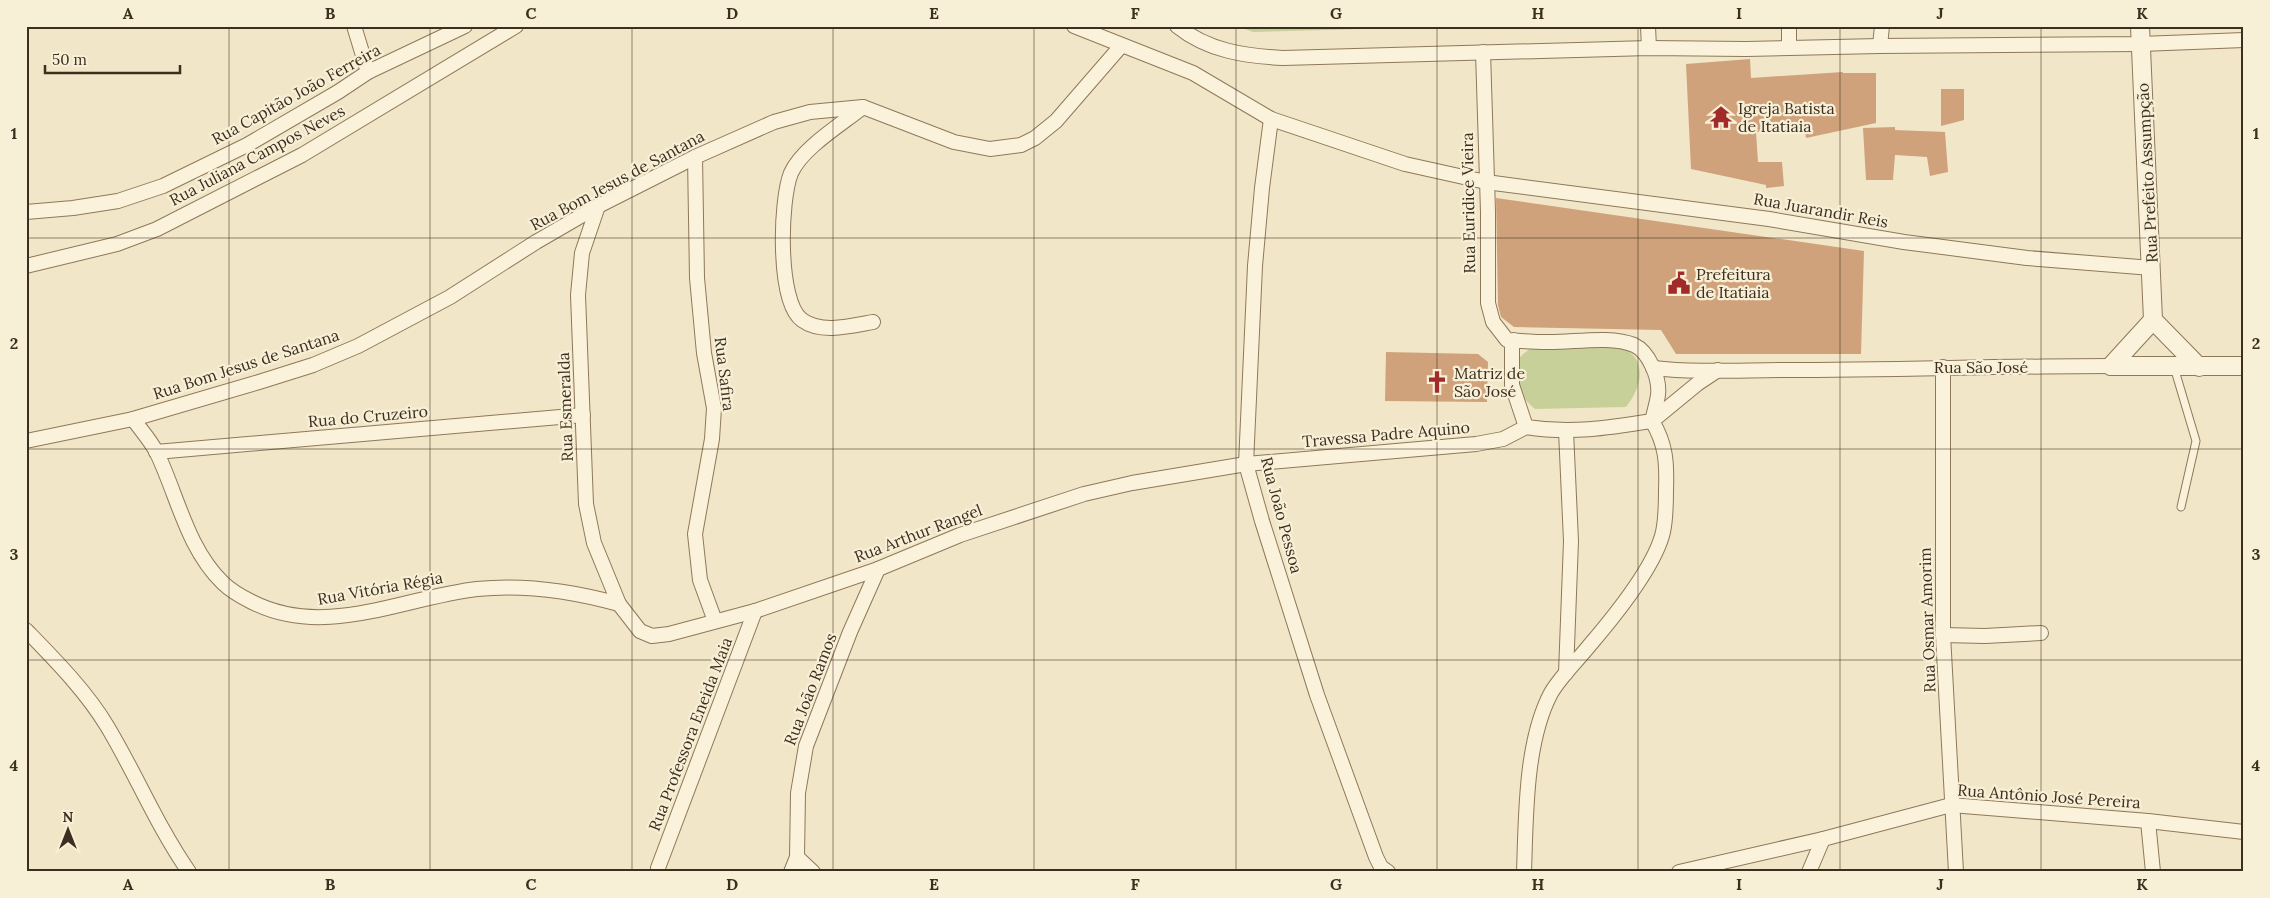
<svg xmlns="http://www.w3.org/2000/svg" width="2270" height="898" viewBox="0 0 2270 898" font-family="Lora,serif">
  <rect width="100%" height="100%" fill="#f1e6c7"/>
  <g fill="#c8d09a">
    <path d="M1237,26H1476L1253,32Z"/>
    <path d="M1531,348H1625C1628,351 1634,355 1636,359C1645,376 1636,394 1626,407L1535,409C1521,397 1507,381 1517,361C1520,356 1527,351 1531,348Z"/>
  </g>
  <g fill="#d0a27b">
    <path d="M1750,59L1751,78L1843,72V73H1876V123L1806,138L1805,131L1756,132L1758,162H1782L1784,186L1766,188V185L1691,169L1686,64Z"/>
    <path d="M1941,89H1964V120L1941,126Z"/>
    <path d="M1895,127V130L1945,132L1948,172L1930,176L1927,157L1895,155L1893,180H1866L1863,128Z"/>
    <path d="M1496,198L1864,251L1861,354H1676L1661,330L1514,327L1501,317L1498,305Z"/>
    <path d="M1386,352L1478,354L1488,362L1487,402L1385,401Z"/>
  </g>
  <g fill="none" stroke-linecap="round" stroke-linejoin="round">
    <defs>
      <path id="service" d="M2174,367L2196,441L2181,507"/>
      <g id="minor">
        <path d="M354,26L368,72"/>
        <path d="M1074,26L1193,73L1271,119L1405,164L1486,182L1769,219L1904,242L2027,258L2152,268"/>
        <path d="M1177,26C1208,51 1245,56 1283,58L1649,48L1746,49L1880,46L2141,44L2244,40"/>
        <path d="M1648,26L1649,48"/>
        <path d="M1880,46L1882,26"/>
        <path d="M1789,48V26"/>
        <path d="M1483,52L1488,212V303L1493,322L1507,340C1520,341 1533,342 1546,342C1571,343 1610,335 1634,345C1649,352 1660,378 1658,395C1657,403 1654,412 1652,421C1608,428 1571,434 1526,427L1512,385V346L1514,340"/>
        <path d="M863,107C842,124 802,148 791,173C780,200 777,302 802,320C821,334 851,326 873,322"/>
        <path d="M1271,119L1262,188L1255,266L1246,464L1262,521L1317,695L1376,857L1381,867L1388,872"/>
        <path d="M695,157L697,278L704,353L714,408L712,439L695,534L700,580L715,621"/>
        <path d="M598,206L582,253L578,295L586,504L594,543L619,604L640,631L652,636L669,634L755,611L878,569L960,535L1084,494L1132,483L1246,464L1476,444L1503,439L1526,427"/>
        <path d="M26,212L73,208L118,201L163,186L247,145L338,92L368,72L465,26"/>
        <path d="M26,266L117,244L157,229L302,155L516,26"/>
        <path d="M1943,367V635L1956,872"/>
        <path d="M1653,368C1697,373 1742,370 1786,370C1894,370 2003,366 2111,366"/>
        <path d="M133,419C141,430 151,441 157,453C178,497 187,548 223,583C231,591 242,597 252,602C325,639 401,598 477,589C525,584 572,591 619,604"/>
        <path d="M1566,431L1571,541L1566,673"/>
        <path d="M26,441L133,419L259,382L313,365L358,346L450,297L536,242L598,206L695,157L774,122L810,112L863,107L954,142L990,149L1021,145L1035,138L1056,121L1121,46"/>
        <path d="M156,452L583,415"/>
        <path d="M26,630C55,660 86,691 107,726C136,774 157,826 189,872"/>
        <path d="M1943,635L1985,636L2041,633"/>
        <path d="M2148,821L2153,872"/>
        <path d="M797,857L813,872"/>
        <path d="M658,868L755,611"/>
        <path d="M791,872L797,857L798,793L806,746L850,632L878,569"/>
        <path d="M1524,872C1526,817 1525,742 1551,693C1561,676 1577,661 1589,646C1613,618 1655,567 1663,532C1666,518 1666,503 1666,490C1667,463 1666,444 1652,421L1697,384L1718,370"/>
        <path d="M1679,872L1823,839L1951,805L2148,821L2244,832"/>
        <path d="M1809,872L1823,839"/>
      </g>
      <g id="tertiary">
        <path d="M2140,26L2153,320L2199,367"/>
        <path d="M2111,366H2244"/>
        <path d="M2111,366L2153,320"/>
      </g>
    </defs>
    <use href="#service" stroke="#8e785b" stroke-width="9"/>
    <use href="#minor" stroke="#8e785b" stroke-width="16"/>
    <use href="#tertiary" stroke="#8e785b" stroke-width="20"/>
    <use href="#service" stroke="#fbf2db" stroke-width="7"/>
    <use href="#minor" stroke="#fbf2db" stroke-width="14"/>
    <use href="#tertiary" stroke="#fbf2db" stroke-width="18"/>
  </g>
  <path fill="none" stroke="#3d2f1f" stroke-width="1" stroke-opacity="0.55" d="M229,26V872M430,26V872M632,26V872M833,26V872M1034,26V872M1236,26V872M1437,26V872M1638,26V872M1840,26V872M2041,26V872M26,238H2244M26,449H2244M26,660H2244"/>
  <defs>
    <symbol id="temple-bare" viewBox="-9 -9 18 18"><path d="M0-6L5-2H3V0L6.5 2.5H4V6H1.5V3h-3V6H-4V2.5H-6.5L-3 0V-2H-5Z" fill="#a02b28" stroke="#f8efd7" stroke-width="2.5" paint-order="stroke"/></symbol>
    <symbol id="civic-bare" viewBox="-9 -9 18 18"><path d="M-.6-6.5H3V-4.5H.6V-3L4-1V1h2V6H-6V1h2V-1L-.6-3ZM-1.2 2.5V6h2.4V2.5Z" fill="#a02b28" stroke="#f8efd7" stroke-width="2.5" paint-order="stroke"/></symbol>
    <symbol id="church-bare" viewBox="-9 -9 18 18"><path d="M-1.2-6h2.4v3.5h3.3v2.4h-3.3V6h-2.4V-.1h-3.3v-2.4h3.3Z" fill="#a02b28" stroke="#f8efd7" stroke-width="2.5" paint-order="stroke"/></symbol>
  </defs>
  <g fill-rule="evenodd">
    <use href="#temple-bare" x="1705" y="101" width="32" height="32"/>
    <use href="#civic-bare" x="1663" y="267" width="32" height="32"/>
    <use href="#church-bare" x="1421" y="366" width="32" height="32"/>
  </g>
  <g text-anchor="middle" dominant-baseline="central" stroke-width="4.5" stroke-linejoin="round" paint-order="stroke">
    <g font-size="16" fill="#3d2f1f" stroke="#f8efd7">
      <text transform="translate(296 94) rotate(-29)">Rua Capitão João Ferreira</text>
      <text transform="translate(257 155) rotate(-28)">Rua Juliana Campos Neves</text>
      <text transform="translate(2147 173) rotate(-93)">Rua Prefeito Assumpção</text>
      <text transform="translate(617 180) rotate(-28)">Rua Bom Jesus de Santana</text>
      <text transform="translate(1468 203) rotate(-91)">Rua Euridice Vieira</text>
      <text transform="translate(1821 210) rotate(10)">Rua Juarandir Reis</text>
      <text transform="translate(246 364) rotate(-18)">Rua Bom Jesus de Santana</text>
      <text x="1981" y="367">Rua São José</text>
      <text transform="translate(725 374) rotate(83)">Rua Safira</text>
      <text transform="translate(565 407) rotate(-92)">Rua Esmeralda</text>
      <text transform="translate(368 416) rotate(-5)">Rua do Cruzeiro</text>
      <text transform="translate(1386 434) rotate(-5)">Travessa Padre Aquino</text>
      <text transform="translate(1282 515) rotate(75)">Rua João Pessoa</text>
      <text transform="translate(918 533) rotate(-21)">Rua Arthur Rangel</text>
      <text transform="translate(380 588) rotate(-10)">Rua Vitória Régia</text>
      <text transform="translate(1927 620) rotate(-92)">Rua Osmar Amorim</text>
      <text transform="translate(810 689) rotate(-69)">Rua João Ramos</text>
      <text transform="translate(690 734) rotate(-69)">Rua Professora Eneida Maia</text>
      <text transform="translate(2049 796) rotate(4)">Rua Antônio José Pereira</text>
    </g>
    <g font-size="16" fill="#3d2f1f" stroke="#f8efd7" text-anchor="start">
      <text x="1738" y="108">Igreja Batista<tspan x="1738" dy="18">de Itatiaia</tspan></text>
      <text x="1696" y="274">Prefeitura<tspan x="1696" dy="18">de Itatiaia</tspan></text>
      <text x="1454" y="373">Matriz de<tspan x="1454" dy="18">São José</tspan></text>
    </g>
  </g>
  <rect width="2270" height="898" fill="none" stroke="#f8efd7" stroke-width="55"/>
  <g transform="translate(68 830)" stroke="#f8efd7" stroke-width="4" paint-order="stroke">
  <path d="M0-4L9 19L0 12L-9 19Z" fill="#3d2f1f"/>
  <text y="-8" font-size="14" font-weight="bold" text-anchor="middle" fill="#3d2f1f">N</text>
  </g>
  <path d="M45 65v8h135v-8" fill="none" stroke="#3d2f1f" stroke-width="2.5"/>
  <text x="52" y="65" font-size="15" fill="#3d2f1f" stroke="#f8efd7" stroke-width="4" paint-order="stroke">50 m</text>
  <rect x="28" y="28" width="2214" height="842" fill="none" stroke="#3d2f1f" stroke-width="2"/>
  <g font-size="16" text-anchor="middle" font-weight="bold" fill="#3d2f1f">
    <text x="128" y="19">A</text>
    <text x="330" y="19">B</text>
    <text x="531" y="19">C</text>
    <text x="732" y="19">D</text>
    <text x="934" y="19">E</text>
    <text x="1135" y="19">F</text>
    <text x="1336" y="19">G</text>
    <text x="1538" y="19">H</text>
    <text x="1739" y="19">I</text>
    <text x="1940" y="19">J</text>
    <text x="2142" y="19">K</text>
    <text x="14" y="139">1</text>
    <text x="2256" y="139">1</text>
    <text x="14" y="349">2</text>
    <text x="2256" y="349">2</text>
    <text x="14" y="560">3</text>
    <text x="2256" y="560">3</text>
    <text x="14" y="771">4</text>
    <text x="2256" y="771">4</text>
    <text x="128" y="890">A</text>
    <text x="330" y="890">B</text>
    <text x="531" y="890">C</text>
    <text x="732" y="890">D</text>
    <text x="934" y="890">E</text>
    <text x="1135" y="890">F</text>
    <text x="1336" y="890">G</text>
    <text x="1538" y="890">H</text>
    <text x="1739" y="890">I</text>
    <text x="1940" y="890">J</text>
    <text x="2142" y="890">K</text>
  </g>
</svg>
